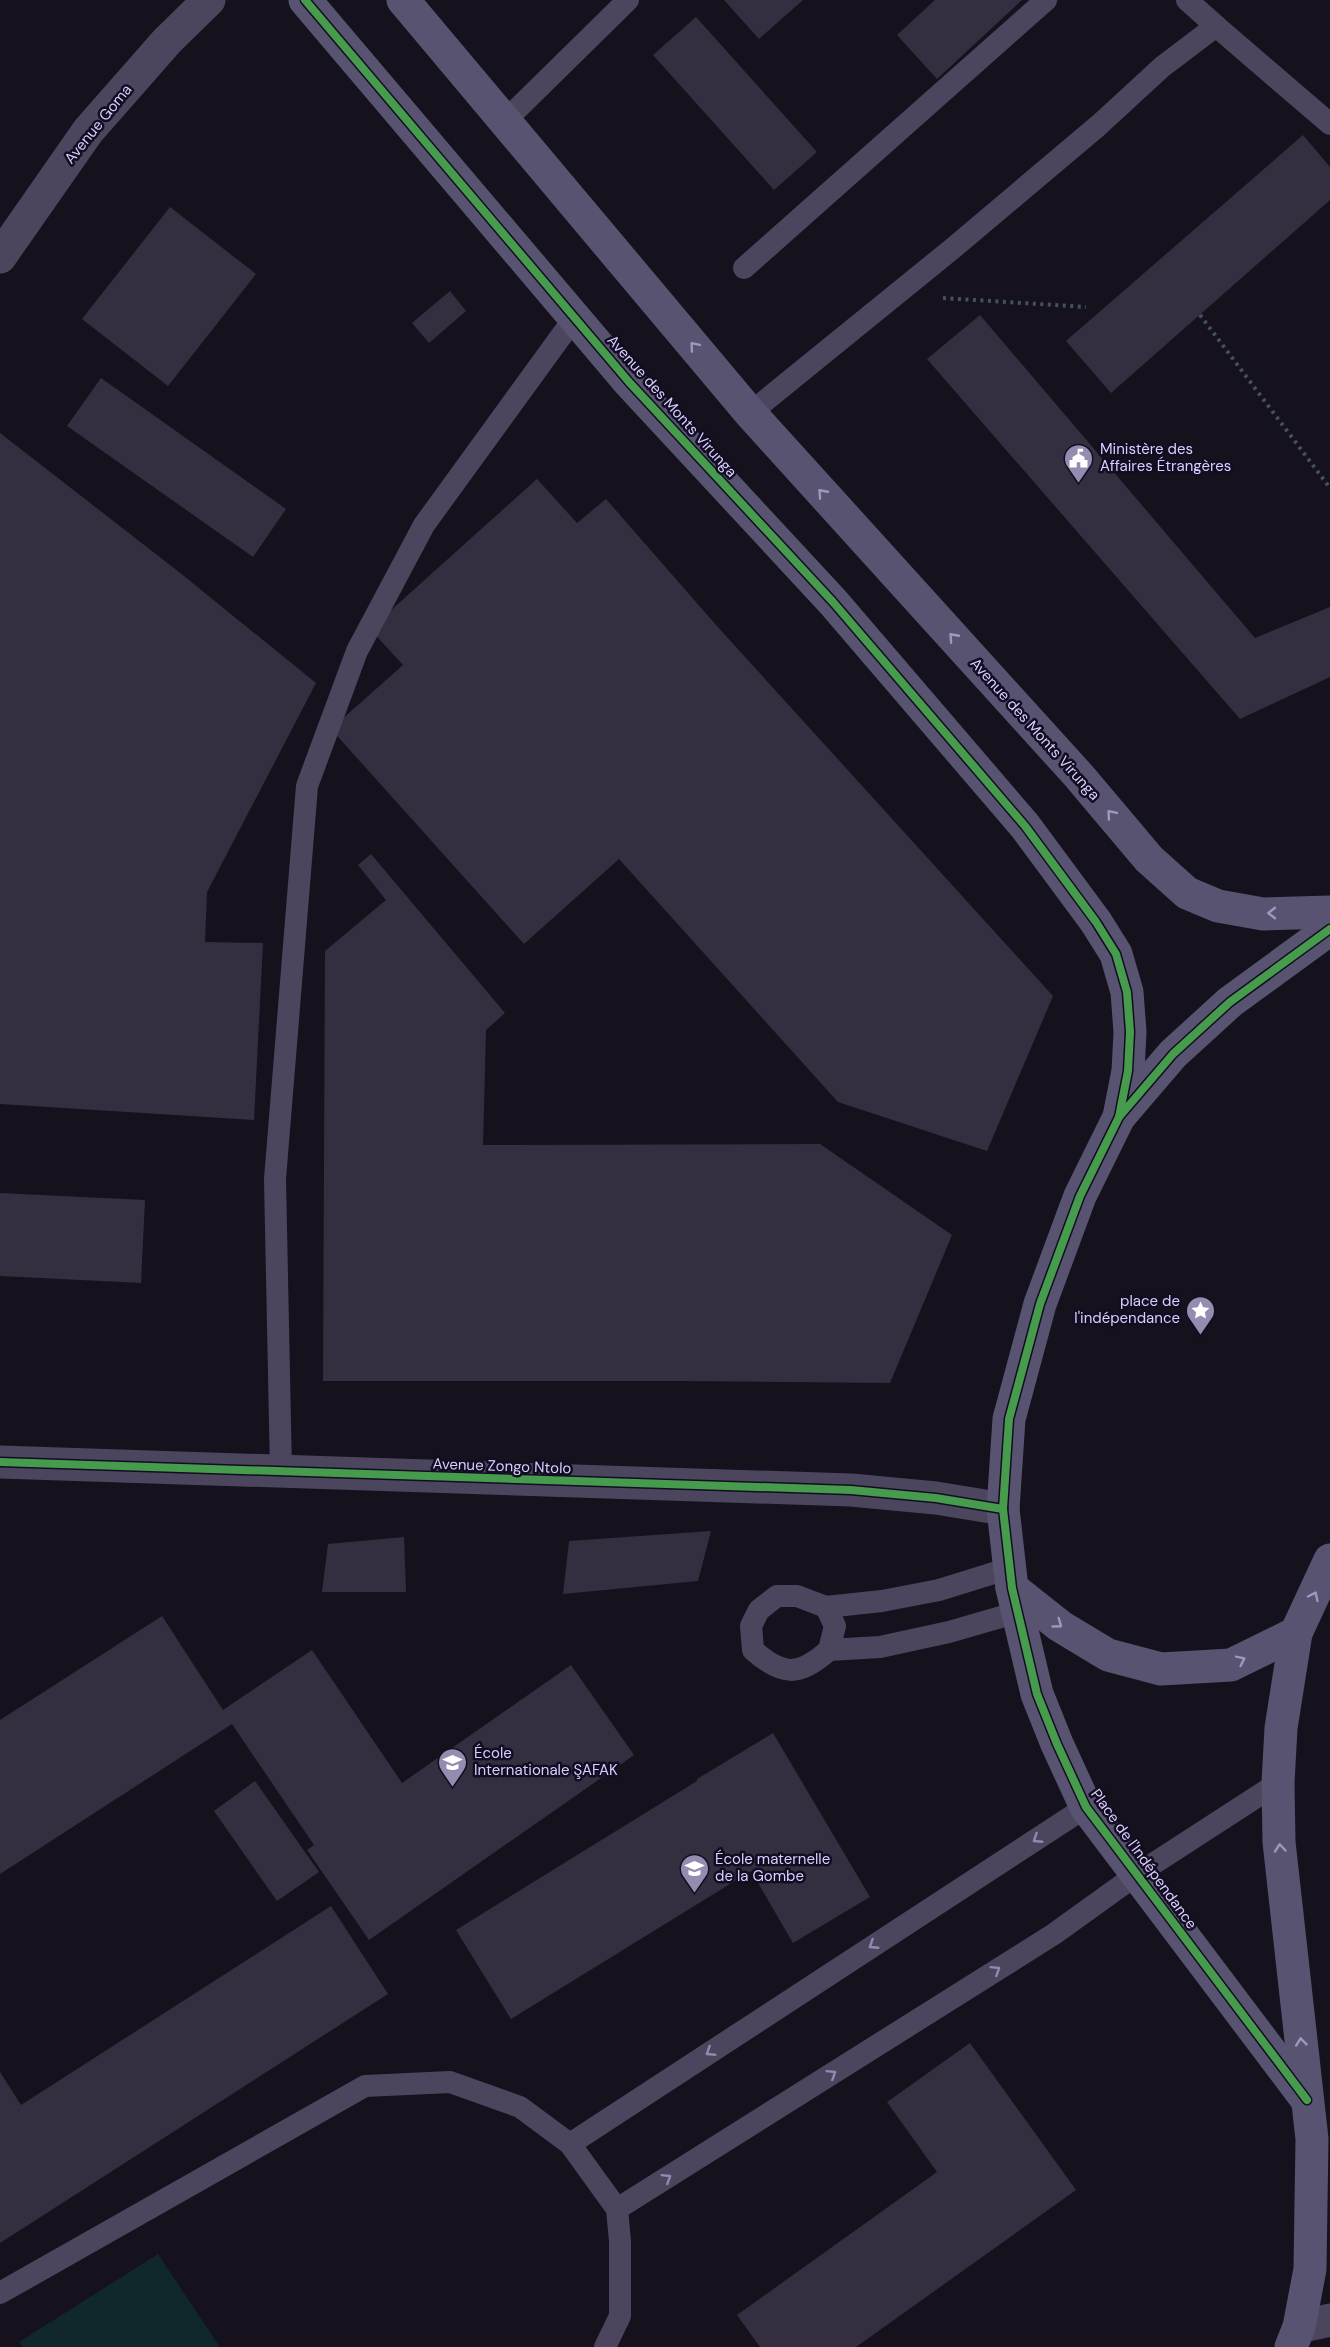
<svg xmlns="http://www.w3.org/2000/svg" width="1330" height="2347" viewBox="0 0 1330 2347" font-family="'DM Sans',sans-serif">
  <rect width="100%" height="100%" fill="#15121d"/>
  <path fill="#10272b" d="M158,2254L220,2347H23L19,2342Z"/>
  <g fill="#342f40">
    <path d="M724,0H803L759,39Z"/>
    <path d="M935,0H1022L937,79L897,35Z"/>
    <path d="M696,17L817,152L774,190L653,55Z"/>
    <path d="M1303,135L1330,167V200L1111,393L1066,341Z"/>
    <path d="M170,207L256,274L168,386L82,319Z"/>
    <path d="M450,291L466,311L429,343L412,323Z"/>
    <path d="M980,315L1255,638L1330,607V677L1240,719L927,359Z"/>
    <path d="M101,378L286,509L253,557L67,426Z"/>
    <path d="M0,433L179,572L316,683L207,892L205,942L263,943L254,1120L0,1104Z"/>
    <path d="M537,479L577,523L606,499L716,625L1053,996L987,1151L838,1102L619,859L524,944L331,729L403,665L370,629Z"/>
    <path d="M371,854L505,1013L486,1030L483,1145L820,1144L952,1235L890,1383L686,1381H323L325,951L386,900L358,865Z"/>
    <path d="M0,1193L145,1200L141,1283L0,1276Z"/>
    <path d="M711,1531L698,1581L563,1594L569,1541Z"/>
    <path d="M404,1537L406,1592H322L328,1544Z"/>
    <path d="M162,1616L223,1710L312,1650L402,1783L571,1665L634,1755L369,1940L307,1850L314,1845L232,1724L0,1874V1720Z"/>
    <path d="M773,1733L870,1897L793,1943L751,1871L511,2019L456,1930L697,1781V1779Z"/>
    <path d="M255,1781L319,1872L277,1901L214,1811Z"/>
    <path d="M331,1906L388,1994L0,2243V2072L21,2105Z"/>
    <path d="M970,2043L1076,2190L856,2347H760L737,2315L937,2172L887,2102Z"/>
  </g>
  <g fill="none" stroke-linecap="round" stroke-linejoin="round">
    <g stroke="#455060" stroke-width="4" stroke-dasharray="3 4.5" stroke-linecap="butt">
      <path d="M943,298L1086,307"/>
      <path d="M1200,315L1330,488"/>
    </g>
    <g stroke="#4b465e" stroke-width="22">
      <path d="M1187,0L1216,26"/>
      <path d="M505,121L628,0"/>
      <path d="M744,268L1046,0"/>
      <path d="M750,413L952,249L1099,125L1162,67L1216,26L1330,124"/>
      <path d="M281,1472L275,1179L307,786L357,651L424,525L575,317"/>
      <path d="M1010,1568L939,1590L882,1601L826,1607L835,1626L829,1650L880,1647L949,1632L1018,1612"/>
      <path d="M826,1607L797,1596H777L759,1610L751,1626L753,1650C782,1676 799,1677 829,1650"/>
      <path d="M570,2144L1086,1807"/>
      <path d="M617,2209L1054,1934L1136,1875L1278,1783"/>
      <path d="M0,2293L365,2086L450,2082L520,2107L570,2144L617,2209L620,2241V2316L605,2347"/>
    </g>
    <g stroke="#4b465e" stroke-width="33">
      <path d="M0,257L88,131L167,41L209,0"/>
      <path d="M0,1462L851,1490L936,1498L1003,1509"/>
      <path d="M1299,2327L1330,2320"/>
    </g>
    <g stroke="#585371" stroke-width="33">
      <path d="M305,0L629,382L833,602L1025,826L1096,922L1116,954L1127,992L1130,1032L1128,1071L1119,1117"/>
      <path d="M403,0L750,413L1079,776L1149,859L1187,893L1218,906L1263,914L1330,912"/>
      <path d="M1012,1588L1060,1626L1108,1655L1161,1669L1231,1665L1296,1633"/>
      <path d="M1307,2100L1086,1807L1057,1744L1037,1694L1012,1588L1003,1509L1009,1419L1040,1304L1080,1196L1119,1117L1173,1054L1230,1002L1330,929"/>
      <path d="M1291,2347L1299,2327L1310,2269L1312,2139L1279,1842L1278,1783L1281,1728L1296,1633L1330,1560"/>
    </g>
    <defs>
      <g id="cycleway">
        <path d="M305,0L629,382L833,602L1025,826L1096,922L1116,954L1127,992L1130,1032L1128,1071L1119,1117"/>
        <path d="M0,1462L851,1490L936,1498L1003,1509"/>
        <path d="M1307,2100L1086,1807L1057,1744L1037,1694L1012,1588L1003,1509L1009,1419L1040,1304L1080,1196L1119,1117L1173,1054L1230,1002L1330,929"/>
      </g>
    </defs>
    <use href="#cycleway" stroke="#130d22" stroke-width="11"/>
    <use href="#cycleway" stroke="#469c4c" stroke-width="8"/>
  </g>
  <defs><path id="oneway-chevron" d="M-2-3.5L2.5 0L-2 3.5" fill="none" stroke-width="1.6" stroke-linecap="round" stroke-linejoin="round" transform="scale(1.5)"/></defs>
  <g stroke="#a097bf">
    <use href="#oneway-chevron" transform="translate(694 346) rotate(-130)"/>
    <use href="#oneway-chevron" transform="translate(822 493) rotate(-132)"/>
    <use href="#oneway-chevron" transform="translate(953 637) rotate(-132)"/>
    <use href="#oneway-chevron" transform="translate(1111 814) rotate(-130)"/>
    <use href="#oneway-chevron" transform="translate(1272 913) rotate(180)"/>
    <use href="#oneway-chevron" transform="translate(1314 1596) rotate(-65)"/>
    <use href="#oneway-chevron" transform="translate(1058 1624) rotate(36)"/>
    <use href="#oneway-chevron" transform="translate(1241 1660) rotate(-26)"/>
    <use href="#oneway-chevron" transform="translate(1280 1848) rotate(-95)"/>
    <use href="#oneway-chevron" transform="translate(1301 2042) rotate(-96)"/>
  </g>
  <g stroke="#928aae">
    <use href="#oneway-chevron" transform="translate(1037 1839) rotate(147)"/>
    <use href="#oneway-chevron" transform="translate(873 1945) rotate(147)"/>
    <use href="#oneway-chevron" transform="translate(996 1970) rotate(-32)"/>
    <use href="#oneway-chevron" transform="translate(710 2052) rotate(147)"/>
    <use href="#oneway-chevron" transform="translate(832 2074) rotate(-32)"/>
    <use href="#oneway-chevron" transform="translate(667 2178) rotate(-32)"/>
  </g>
  <defs>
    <symbol id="civic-pin" viewBox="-11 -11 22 30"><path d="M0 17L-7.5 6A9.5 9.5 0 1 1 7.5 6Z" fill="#958cb0" stroke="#130d22"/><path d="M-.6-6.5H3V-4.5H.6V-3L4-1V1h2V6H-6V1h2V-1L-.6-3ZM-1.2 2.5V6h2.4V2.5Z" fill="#fff"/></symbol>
    <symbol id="sight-pin" viewBox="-11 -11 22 30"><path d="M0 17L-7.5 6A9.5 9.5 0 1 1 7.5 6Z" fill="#958cb0" stroke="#130d22"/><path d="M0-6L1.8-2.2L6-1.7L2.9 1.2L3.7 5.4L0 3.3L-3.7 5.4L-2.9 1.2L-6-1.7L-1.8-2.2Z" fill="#fff"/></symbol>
    <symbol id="school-pin" viewBox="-11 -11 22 30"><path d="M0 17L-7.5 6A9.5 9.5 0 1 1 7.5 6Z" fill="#958cb0" stroke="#130d22"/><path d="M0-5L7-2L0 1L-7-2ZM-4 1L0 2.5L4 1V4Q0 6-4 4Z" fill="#fff"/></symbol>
  </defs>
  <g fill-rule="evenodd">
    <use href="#civic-pin" x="1062" y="442" width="33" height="45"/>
    <use href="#sight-pin" x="1184" y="1294" width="33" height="45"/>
    <use href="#school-pin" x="436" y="1746" width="33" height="45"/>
    <use href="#school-pin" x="678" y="1852" width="33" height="45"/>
  </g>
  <g text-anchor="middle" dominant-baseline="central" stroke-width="5" stroke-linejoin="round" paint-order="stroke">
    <g font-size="15" fill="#daceff" stroke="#130d22">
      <text transform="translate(98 124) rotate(-51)">Avenue Goma</text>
      <text transform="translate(672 406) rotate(48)">Avenue des Monts Virunga</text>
      <text transform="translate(1035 729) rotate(48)">Avenue des Monts Virunga</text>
      <text transform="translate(502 1466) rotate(2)">Avenue Zongo Ntolo</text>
      <text transform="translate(1144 1859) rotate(54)">Place de l'Indépendance</text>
    </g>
    <g font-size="15" fill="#daceff" stroke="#130d22" text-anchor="start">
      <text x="1100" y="449">Ministère des<tspan x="1100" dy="17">Affaires Étrangères</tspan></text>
      <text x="1180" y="1301" text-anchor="end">place de<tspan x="1180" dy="17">l'indépendance</tspan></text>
      <text x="474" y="1753">École<tspan x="474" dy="17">Internationale ŞAFAK</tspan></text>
      <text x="715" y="1859">École maternelle<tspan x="715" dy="17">de la Gombe</tspan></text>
    </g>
  </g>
</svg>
